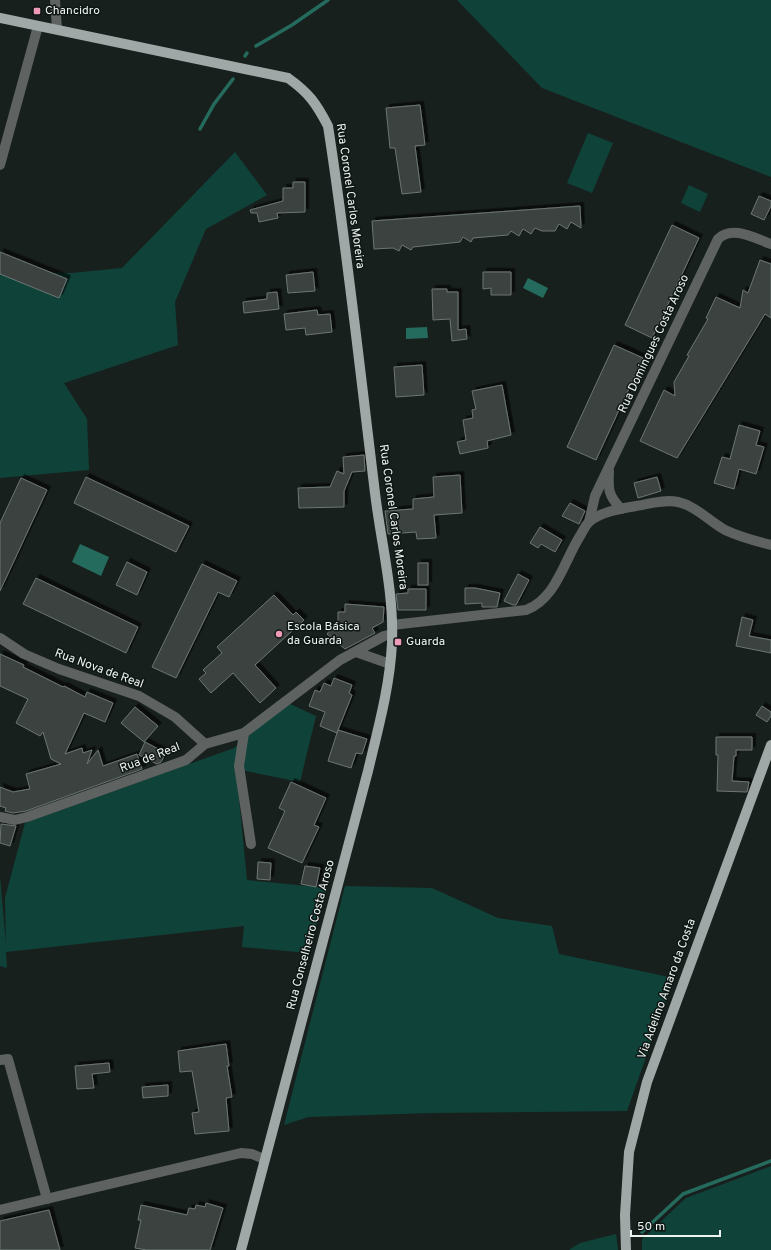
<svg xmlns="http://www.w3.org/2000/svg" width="771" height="1250" viewBox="0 0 771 1250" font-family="Overpass,sans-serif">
  <defs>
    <filter id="shadow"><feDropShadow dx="3.5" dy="-3.5" stdDeviation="0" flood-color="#0009"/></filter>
  </defs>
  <rect width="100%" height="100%" fill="#18201e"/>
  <g fill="#0f4339">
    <path d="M457,0H771V177L542,88Z"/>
    <path d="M588,133L613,143L592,193L567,183Z"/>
    <path d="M235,152L267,195L206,229L175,302L178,345L64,383L87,419L89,470L0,478V271L72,273L122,268Z"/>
    <path d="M689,185L708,194L700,212L681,203Z"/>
    <path d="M288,703L316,716L300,782L236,769L247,880L327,888L308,953L242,947L244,926L6,952L7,968L0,966V876L6,945L5,898L25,823L234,748Z"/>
    <path d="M345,886L432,888L498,918L552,926L559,954L674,978L627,1111L431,1113L308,1117L284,1125Z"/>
    <path d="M771,1166V1250H642V1239L686,1198Z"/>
    <path d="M616,1234L618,1250H569L580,1243Z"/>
  </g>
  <g fill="#256b5d">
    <path d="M528,278L548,288L543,298L523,288Z"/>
    <path d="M427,327L428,338L406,339V328Z"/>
    <path d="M80,544L109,557L101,576L72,562Z"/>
  </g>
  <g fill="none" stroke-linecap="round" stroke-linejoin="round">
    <g stroke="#256b5d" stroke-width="3.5">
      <path d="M256,46L292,25L328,0"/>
      <path d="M245,56L247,53"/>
      <path d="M200,129L214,104L233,79"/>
      <path d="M642,1232L683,1194L771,1161"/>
    </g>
  </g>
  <g fill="#3a4240" stroke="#6c7673" filter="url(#shadow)">
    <path d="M420,105L425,145L415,146L421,192L402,194L395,148H390L386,108Z"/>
    <path d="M293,182H305V212L277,213L278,218L259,222L257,213H251L250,210L283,201V188H293Z"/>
    <path d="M759,196L771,201V206L764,220L751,214Z"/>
    <path d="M580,206L581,228L571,222L567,229L559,224L555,231H542L535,228L531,234L523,229L519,236L511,231L508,235L473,238L471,242L463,237L460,242L413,247L411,250L402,245L399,251L393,248L374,249L372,221Z"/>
    <path d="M672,225L699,238L652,338L625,325Z"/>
    <path d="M0,252L67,279L59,298L0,274Z"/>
    <path d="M760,260L771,264V318L765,314L677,458L640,441L664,390L675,396L674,382L689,356L687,355L708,319L706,318L716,297L740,308L743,290L748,293Z"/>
    <path d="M313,272L315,291L288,293L286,275Z"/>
    <path d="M483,272H511V295H491V288L483,289Z"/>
    <path d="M432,289H447V292H458V330L466,329L467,339L452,341L450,319L433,320Z"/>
    <path d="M277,292L279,309L244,313L243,302L267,299V293Z"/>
    <path d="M317,310L318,315L330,314L332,332L306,335L305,328L286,330L284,314Z"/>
    <path d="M614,345L643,358L596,460L567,447Z"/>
    <path d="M422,365L424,395L396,397L394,367Z"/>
    <path d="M502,385L511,435L487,441L488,448L460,454L457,442L466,440L463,420L473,418L472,410L476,409L472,391Z"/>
    <path d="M739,425L760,431L756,445L764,447L756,474L739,469L734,489L714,483L722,457L730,459Z"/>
    <path d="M364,455L365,471L352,472L344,491V507L299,508L298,488L330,487L337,471L344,474L343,457Z"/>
    <path d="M460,475L462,513L434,515L436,538L417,539L416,532L388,534L385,511L413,509V499L434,497L433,477Z"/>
    <path d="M86,477L189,526L176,552L74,503Z"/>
    <path d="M657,477L661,491L638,498L634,483Z"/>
    <path d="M21,478L47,490L0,591V523Z"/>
    <path d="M570,503L585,511L579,524L562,516Z"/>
    <path d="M540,527L562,540L555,552L541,544L538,548L530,543Z"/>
    <path d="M127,562L147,572L137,595L116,585Z"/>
    <rect x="418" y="563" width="10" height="22"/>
    <path d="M202,564L237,581L229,597L218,592L176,678L152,667Z"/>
    <path d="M518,574L529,580L516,605H513L504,601Z"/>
    <path d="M36,578L138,627L126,653L23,604Z"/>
    <path d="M465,588H475L500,593L497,607H482V603L465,604Z"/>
    <path d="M408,589H426V610H398L396,594L408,593Z"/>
    <path d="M274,595L293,615L296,612L304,620L255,665L276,688L260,703L233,673L211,693L199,679L206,673L203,670L222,653L217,647Z"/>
    <path d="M345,604L384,607L383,622L372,628L375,633L345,649L327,634L338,620V612H345Z"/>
    <path d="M742,617L753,620L749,636L771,640V653L736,646Z"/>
    <path d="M0,654L24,665L23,667L63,687L64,686L85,697L87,692L113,703L105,722L84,713L65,754L82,748L83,753L92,750L87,764L98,750L103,766L137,754L142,769L26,811L13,813L5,811L6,808L0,806V787L13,792L30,789L26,774L61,764L51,759L43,732L40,736L16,723L28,699L0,686Z"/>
    <path d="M334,678L352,685L349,693L352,695L338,730L367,739L362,754L356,753L351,768L328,761L338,730L337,733L320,726L325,712L309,706L315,690L320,692L324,683L331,686Z"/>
    <path d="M762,706L771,712V716L767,722L756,715Z"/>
    <path d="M135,707L158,726L144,742L121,723Z"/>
    <path d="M716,737H752V750H736V756H734L732,781L749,782L747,792L717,791L718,755H716Z"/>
    <path d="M145,742L166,753L161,762L157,764L139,755Z"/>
    <path d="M291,782L326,798L314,825L319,827L302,863L268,848L285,811L279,808Z"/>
    <path d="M1,824L16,826L10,846L0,843Z"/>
    <path d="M258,862L271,863L270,880L257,879Z"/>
    <path d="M305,866L320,868L316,887L301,884Z"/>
    <path d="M226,1044L229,1066H227L232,1097L226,1098L229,1131L195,1134L192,1113L199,1112L192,1071L180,1072L178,1051Z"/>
    <path d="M109,1063L110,1072L92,1074L94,1088L77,1089L75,1066Z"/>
    <path d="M168,1085V1096L143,1098L142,1087Z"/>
    <path d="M206,1203L223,1208L210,1250H147L135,1248L141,1220H138L141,1205L187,1215L189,1208L195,1209L196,1205L205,1207Z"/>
    <path d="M49,1210L60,1250H0V1221Z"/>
  </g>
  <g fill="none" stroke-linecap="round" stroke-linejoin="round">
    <g stroke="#5e6261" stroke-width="10">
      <path d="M55,0L57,29"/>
      <path d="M0,165L38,26"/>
      <path d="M609,471C608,489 608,495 621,509"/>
      <path d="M589,522L595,496L718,239C732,225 754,238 771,244"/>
      <path d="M392,625L526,610C556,599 564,561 580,536C583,531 586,524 590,521C603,511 620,509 636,506C649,504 664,499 678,502C696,506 709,521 725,530C740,537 755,541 771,545"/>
      <path d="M0,638L24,654L59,669L139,696L175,717L205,744"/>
      <path d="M356,652L390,664"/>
      <path d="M244,733L239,766L251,844"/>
      <path d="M0,817L15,820L27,817L186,760L205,744L244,733L340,660L384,636L392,634"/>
      <path d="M0,1060L8,1059L47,1199"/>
      <path d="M0,1210L241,1153L252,1154L264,1159"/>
    </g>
    <g stroke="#9fa8a6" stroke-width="10">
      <path d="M0,18L288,78C309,93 316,103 328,126C347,248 360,371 375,493C381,543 394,591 392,643C390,686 378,729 368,771L241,1250"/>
      <path d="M626,1250L625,1215L629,1152L647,1082L771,745"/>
    </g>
  </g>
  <g fill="#ef9ab8" stroke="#0f1715" stroke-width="1.5">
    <rect x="33" y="7" width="8" height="8" rx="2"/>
    <circle cx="279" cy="634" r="4"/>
    <rect x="394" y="638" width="8" height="8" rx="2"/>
  </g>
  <g text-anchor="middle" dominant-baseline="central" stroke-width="3" stroke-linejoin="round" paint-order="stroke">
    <g font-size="12" fill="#edf3f1" stroke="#0f1715" text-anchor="start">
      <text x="45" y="11">Chancidro</text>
      <text x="287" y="627">Escola Básica<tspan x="287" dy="14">da Guarda</tspan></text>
      <text x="406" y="642">Guarda</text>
    </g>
    <g font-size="12" fill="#edf3f1" stroke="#0f1715">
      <text transform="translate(350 196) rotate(82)">Rua Coronel Carlos Moreira</text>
      <text transform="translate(654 344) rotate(-65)">Rua Domingues Costa Aroso</text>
      <text transform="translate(393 517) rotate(82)">Rua Coronel Carlos Moreira</text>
      <text transform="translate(99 669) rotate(20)">Rua Nova de Real</text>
      <text transform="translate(150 758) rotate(-21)">Rua de Real</text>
      <text transform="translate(311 935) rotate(-75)">Rua Conselheiro Costa Aroso</text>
      <text transform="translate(667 989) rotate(-70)">Via Adelino Amaro da Costa</text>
    </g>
  </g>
  <path d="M631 1230v6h89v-6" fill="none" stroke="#edf3f1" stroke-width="2"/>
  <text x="637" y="1230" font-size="12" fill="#edf3f1" stroke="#0f1715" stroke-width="3" paint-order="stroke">50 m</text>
</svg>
